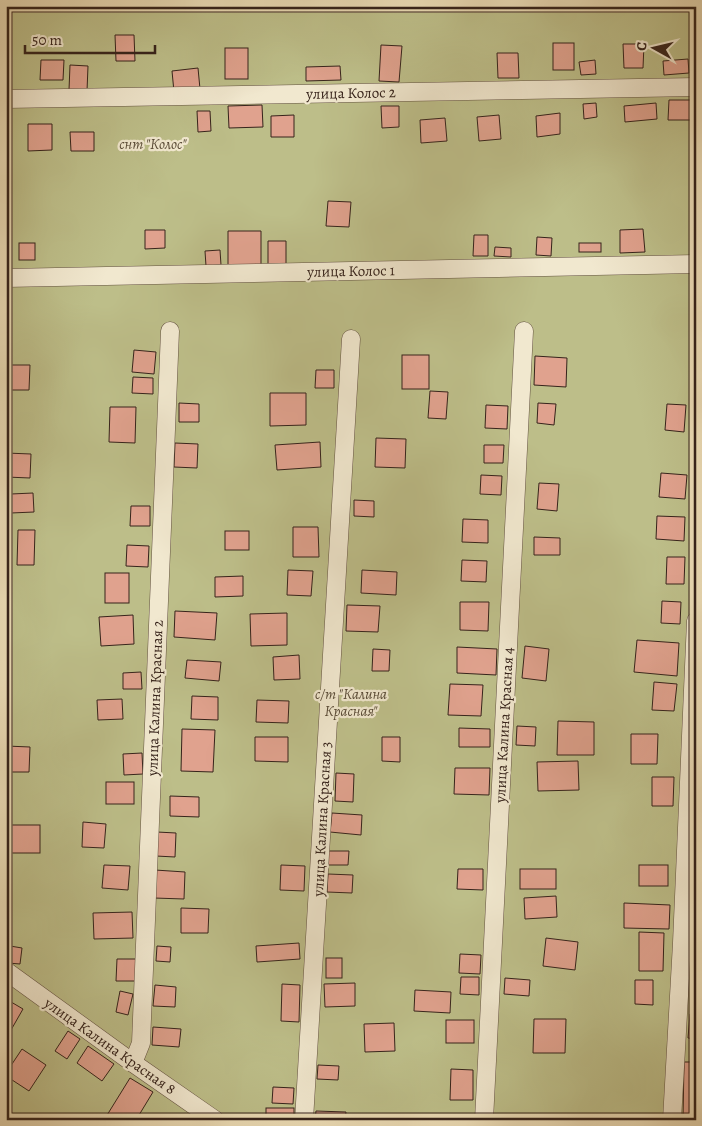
<svg xmlns="http://www.w3.org/2000/svg" width="702" height="1126" viewBox="0 0 702 1126" font-family="Alegreya,serif">
  <rect width="100%" height="100%" fill="#eadbb5"/>
  <filter id="stains"><feTurbulence type="fractalNoise" baseFrequency=".004" numOctaves="4"/><feColorMatrix values="0 0 0 0 .2 0 0 0 0 .09 0 0 0 0 .02 0 0 0 .5 -.17"/></filter>
  <radialGradient id="worn" r=".72"><stop offset=".6" stop-color="#630" stop-opacity="0"/><stop offset="1" stop-color="#630" stop-opacity=".3"/></radialGradient>
  <rect fill="#bdbe89" stroke="#7a7052" x="6" y="6" width="690" height="1114"/>
  <g fill="#e0a28e" stroke="#36231b">
    <path d="M115,35H134L135,61H116Z"/>
    <rect x="553" y="43" width="21" height="27"/>
    <path d="M623,44H644L643,68H624Z"/>
    <path d="M381,45L402,46L399,82L379,81Z"/>
    <rect x="225" y="48" width="23" height="31"/>
    <path d="M497,53H518L519,78H498Z"/>
    <path d="M688,59L689,73L664,75L663,61Z"/>
    <path d="M41,60H64L63,80H40Z"/>
    <path d="M595,60L596,74L581,75L579,62Z"/>
    <path d="M70,65L88,66L87,91L69,90Z"/>
    <path d="M340,66L341,80L306,81V67Z"/>
    <path d="M198,68L200,89L174,92L172,71Z"/>
    <path d="M669,100H693V120H668Z"/>
    <path d="M596,103L597,117L584,119L583,104Z"/>
    <path d="M656,103L657,119L625,122L624,106Z"/>
    <path d="M262,105L263,127L229,128L228,106Z"/>
    <path d="M381,106H399V127L382,128Z"/>
    <path d="M197,111H210L211,131L198,132Z"/>
    <path d="M560,113V134L537,137L536,116Z"/>
    <path d="M294,115V137H271V116Z"/>
    <path d="M499,115L501,139L479,141L477,117Z"/>
    <path d="M445,118L447,141L421,143L420,120Z"/>
    <path d="M28,124H52V150L28,151Z"/>
    <path d="M70,132H94V151H71Z"/>
    <path d="M328,201L351,202L349,227L326,226Z"/>
    <path d="M643,229L645,252L620,253V230Z"/>
    <path d="M145,230H165V248L145,249Z"/>
    <path d="M228,231H261V265L228,266Z"/>
    <path d="M474,235H488V256H473Z"/>
    <path d="M537,237L552,238L551,256L536,255Z"/>
    <path d="M268,241H286V264L268,265Z"/>
    <rect x="19" y="243" width="16" height="17"/>
    <rect x="579" y="243" width="22" height="9"/>
    <path d="M495,247L511,248V257L494,256Z"/>
    <path d="M220,250L221,265L206,266L205,251Z"/>
    <path d="M134,350L156,352L154,374L132,372Z"/>
    <rect x="402" y="355" width="27" height="34"/>
    <path d="M535,356L567,358L566,387L534,385Z"/>
    <path d="M6,365H30L29,390H6Z"/>
    <path d="M316,370H334V388H315Z"/>
    <path d="M133,377L153,378V394L132,393Z"/>
    <path d="M430,391L448,392L446,419L428,418Z"/>
    <path d="M270,393H306V425L270,426Z"/>
    <path d="M179,403L199,404V422H179Z"/>
    <path d="M538,403L556,404L554,425L537,423Z"/>
    <path d="M667,404L686,405L684,432L665,430Z"/>
    <path d="M486,405L508,406L507,429L485,428Z"/>
    <path d="M110,407H136L135,443L109,442Z"/>
    <path d="M376,438L406,439L405,468L375,467Z"/>
    <path d="M320,442L321,467L277,470L275,445Z"/>
    <path d="M175,443L198,444L197,468L174,467Z"/>
    <path d="M484,445H504L503,463H484Z"/>
    <path d="M6,453L31,454L30,478L6,477Z"/>
    <path d="M661,473L687,475L685,499L659,497Z"/>
    <path d="M481,475L502,476L501,495L480,494Z"/>
    <path d="M539,483L559,484L557,511L537,509Z"/>
    <path d="M33,493L34,512L11,513V494Z"/>
    <path d="M354,500L374,501V517L354,516Z"/>
    <path d="M131,506H150V526H130Z"/>
    <path d="M657,516L685,517L684,541L656,539Z"/>
    <path d="M463,519L488,520V543L462,542Z"/>
    <path d="M293,527H318L319,557H293Z"/>
    <path d="M18,530H35L34,565H17Z"/>
    <rect x="225" y="531" width="24" height="19"/>
    <path d="M534,537L560,538V555H534Z"/>
    <path d="M127,545L149,546L148,567L126,566Z"/>
    <path d="M667,557H685L684,584H666Z"/>
    <path d="M462,560L487,561L486,582L461,581Z"/>
    <path d="M288,570L313,571L311,596L287,595Z"/>
    <path d="M362,570L397,572L396,595L361,593Z"/>
    <rect x="105" y="573" width="24" height="30"/>
    <path d="M243,576V596L215,597V577Z"/>
    <path d="M662,601L681,602L680,624L661,623Z"/>
    <path d="M460,602H489L488,631L460,630Z"/>
    <path d="M347,605L380,606L378,632L346,631Z"/>
    <path d="M175,611L217,613L215,640L174,637Z"/>
    <path d="M287,613V645L251,646L250,614Z"/>
    <path d="M133,615L134,644L101,646L99,617Z"/>
    <path d="M637,640L679,643L677,676L634,672Z"/>
    <path d="M525,646L549,649L546,681L522,678Z"/>
    <path d="M457,647L497,649L496,675L457,673Z"/>
    <path d="M373,649L390,650L389,671H372Z"/>
    <path d="M299,655L300,679L274,680L273,657Z"/>
    <path d="M187,660L221,662L219,681L185,678Z"/>
    <path d="M141,672L142,689H123V673Z"/>
    <path d="M654,682L677,684L674,711L652,710Z"/>
    <path d="M450,684L483,685L481,716L448,715Z"/>
    <path d="M192,696L218,697V720L191,719Z"/>
    <path d="M122,699L123,719L98,720L97,700Z"/>
    <path d="M257,700L289,701L288,723L256,722Z"/>
    <path d="M558,721L594,722V755H557Z"/>
    <path d="M517,726L536,727L535,746L516,745Z"/>
    <path d="M459,728L490,729V747H459Z"/>
    <path d="M182,729L215,730L213,772L181,771Z"/>
    <path d="M631,734H658L657,764H631Z"/>
    <path d="M255,737H288V762L255,761Z"/>
    <path d="M382,737H400V762L382,761Z"/>
    <path d="M6,746L30,747L29,772H6Z"/>
    <path d="M142,753L143,774L124,775L123,754Z"/>
    <path d="M578,761L579,790L538,791L537,762Z"/>
    <path d="M455,768H490L489,795L454,794Z"/>
    <path d="M336,773L354,774L353,802L335,801Z"/>
    <path d="M652,777H674L673,806H652Z"/>
    <rect x="106" y="782" width="28" height="22"/>
    <path d="M170,796L199,797V817L170,816Z"/>
    <path d="M332,813L362,815L361,835L330,832Z"/>
    <path d="M83,822L106,824L104,848L82,847Z"/>
    <rect x="6" y="825" width="34" height="28"/>
    <path d="M157,832L176,833L175,857L156,856Z"/>
    <path d="M327,851H349L348,865H326Z"/>
    <path d="M104,865L130,866L128,890L102,888Z"/>
    <path d="M281,865L305,866L304,891L280,890Z"/>
    <rect x="639" y="865" width="29" height="21"/>
    <path d="M458,869H483V890L457,889Z"/>
    <rect x="520" y="869" width="36" height="20"/>
    <path d="M155,870L185,872L184,899L154,898Z"/>
    <path d="M328,874L353,875L352,893L327,892Z"/>
    <path d="M556,896L557,917L525,919L524,898Z"/>
    <path d="M624,903L670,905L669,929L624,928Z"/>
    <path d="M181,908L209,909L208,933H181Z"/>
    <path d="M132,912L133,938L94,939L93,913Z"/>
    <path d="M639,932L664,933L663,971H639Z"/>
    <path d="M546,938L578,942L575,970L543,966Z"/>
    <path d="M299,943L300,959L257,962L256,946Z"/>
    <path d="M10,946L22,948L20,964L8,963Z"/>
    <path d="M157,946L171,947L170,962L156,961Z"/>
    <path d="M460,954L481,955L480,974L459,973Z"/>
    <rect x="326" y="958" width="16" height="20"/>
    <path d="M117,959H137L136,981H116Z"/>
    <path d="M461,977H479V995L460,994Z"/>
    <path d="M505,978L530,980L529,996L504,994Z"/>
    <path d="M635,980H653V1005L635,1004Z"/>
    <path d="M355,983V1006L325,1007L324,984Z"/>
    <path d="M282,984L300,985L299,1022L281,1021Z"/>
    <path d="M155,985L176,987L175,1007L153,1006Z"/>
    <path d="M415,990L451,992L450,1013L414,1011Z"/>
    <path d="M120,991L133,994L128,1015L116,1012Z"/>
    <path d="M6,999L23,1009L11,1030L6,1028Z"/>
    <path d="M690,1014L696,1015V1039L688,1038Z"/>
    <path d="M534,1019H566L565,1053H533Z"/>
    <rect x="446" y="1020" width="28" height="23"/>
    <path d="M394,1023L395,1051L365,1052L364,1024Z"/>
    <path d="M153,1027L181,1029L179,1047L152,1045Z"/>
    <path d="M68,1031L80,1039L67,1059L55,1051Z"/>
    <path d="M88,1046L114,1064L102,1081L77,1063Z"/>
    <path d="M22,1049L46,1065L29,1091L6,1076V1073Z"/>
    <path d="M684,1062H696V1120H683Z"/>
    <path d="M318,1065L339,1066L338,1080L317,1079Z"/>
    <path d="M451,1069L473,1070V1100H450Z"/>
    <path d="M130,1078L153,1092L136,1120H104Z"/>
    <path d="M273,1087L294,1088L293,1104L272,1103Z"/>
    <rect x="266" y="1108" width="28" height="12"/>
    <path d="M316,1111L346,1112L345,1120H315Z"/>
    <rect x="580" y="1116" width="77" height="4"/>
  </g>
  <g fill="none" stroke-linecap="round" stroke-linejoin="round">
    <defs>
      <g id="street">
        <path d="M6,99L696,87"/>
        <path d="M6,278L696,264"/>
        <path d="M6,971L133,1063L215,1120"/>
        <path d="M133,1063L141,1043L170,331"/>
        <path d="M304,1120L351,339"/>
        <path d="M484,1120L524,331"/>
        <path d="M672,1120L682,943L696,621"/>
      </g>
    </defs>
    <use href="#street" stroke="#635142" stroke-width="19"/>
    <use href="#street" stroke="#f1e8cf" stroke-width="18"/>
  </g>
  <g text-anchor="middle" dominant-baseline="central" stroke-width="4.5" stroke-linejoin="round" paint-order="stroke">
    <g font-size="15" fill="#36231b" stroke="#f1e8cf">
      <text transform="translate(351 93) rotate(-1)">улица Колос 2</text>
      <text transform="translate(351 271) rotate(-1)">улица Колос 1</text>
      <text transform="translate(155 698) rotate(-88)">улица Калина Красная 2</text>
      <text transform="translate(504 725) rotate(-87)">улица Калина Красная 4</text>
      <text transform="translate(322 819) rotate(-87)">улица Калина Красная 3</text>
      <text transform="translate(110 1046) rotate(35)">улица Калина Красная 8</text>
    </g>
    <g font-size="15" font-style="italic" fill="#584a36" stroke="#f1e8cf">
      <text x="153" y="144">снт "Колос"</text>
      <text x="351" y="694">с/т "Калина<tspan x="351" dy="17">Красная"</tspan></text>
    </g>
  </g>
  <rect width="702" height="1126" fill="none" stroke="#eadbb5" stroke-width="25"/>
  <rect x="8" y="8" width="687" height="1111" fill="none" stroke="#36231b" stroke-width="2.5"/>
  <rect x="12" y="12" width="677" height="1101" fill="none" stroke="#36231b"/>
  <g transform="translate(654 48) rotate(278)" stroke="#f1e8cf" stroke-width="4" paint-order="stroke">
  <path d="M0-4L9 19L0 12L-9 19Z" fill="#36231b"/>
  <text y="-8" font-size="14" font-weight="bold" text-anchor="middle" fill="#36231b">С</text>
  </g>
  <path d="M25 45v8h130v-8" fill="none" stroke="#36231b" stroke-width="2.5"/>
  <text x="32" y="45" font-size="15" fill="#36231b" stroke="#f1e8cf" stroke-width="4" paint-order="stroke">50 m</text>
  <rect width="100%" height="100%" filter="url(#stains)"/>
  <rect width="100%" height="100%" fill="url(#worn)"/>
</svg>
